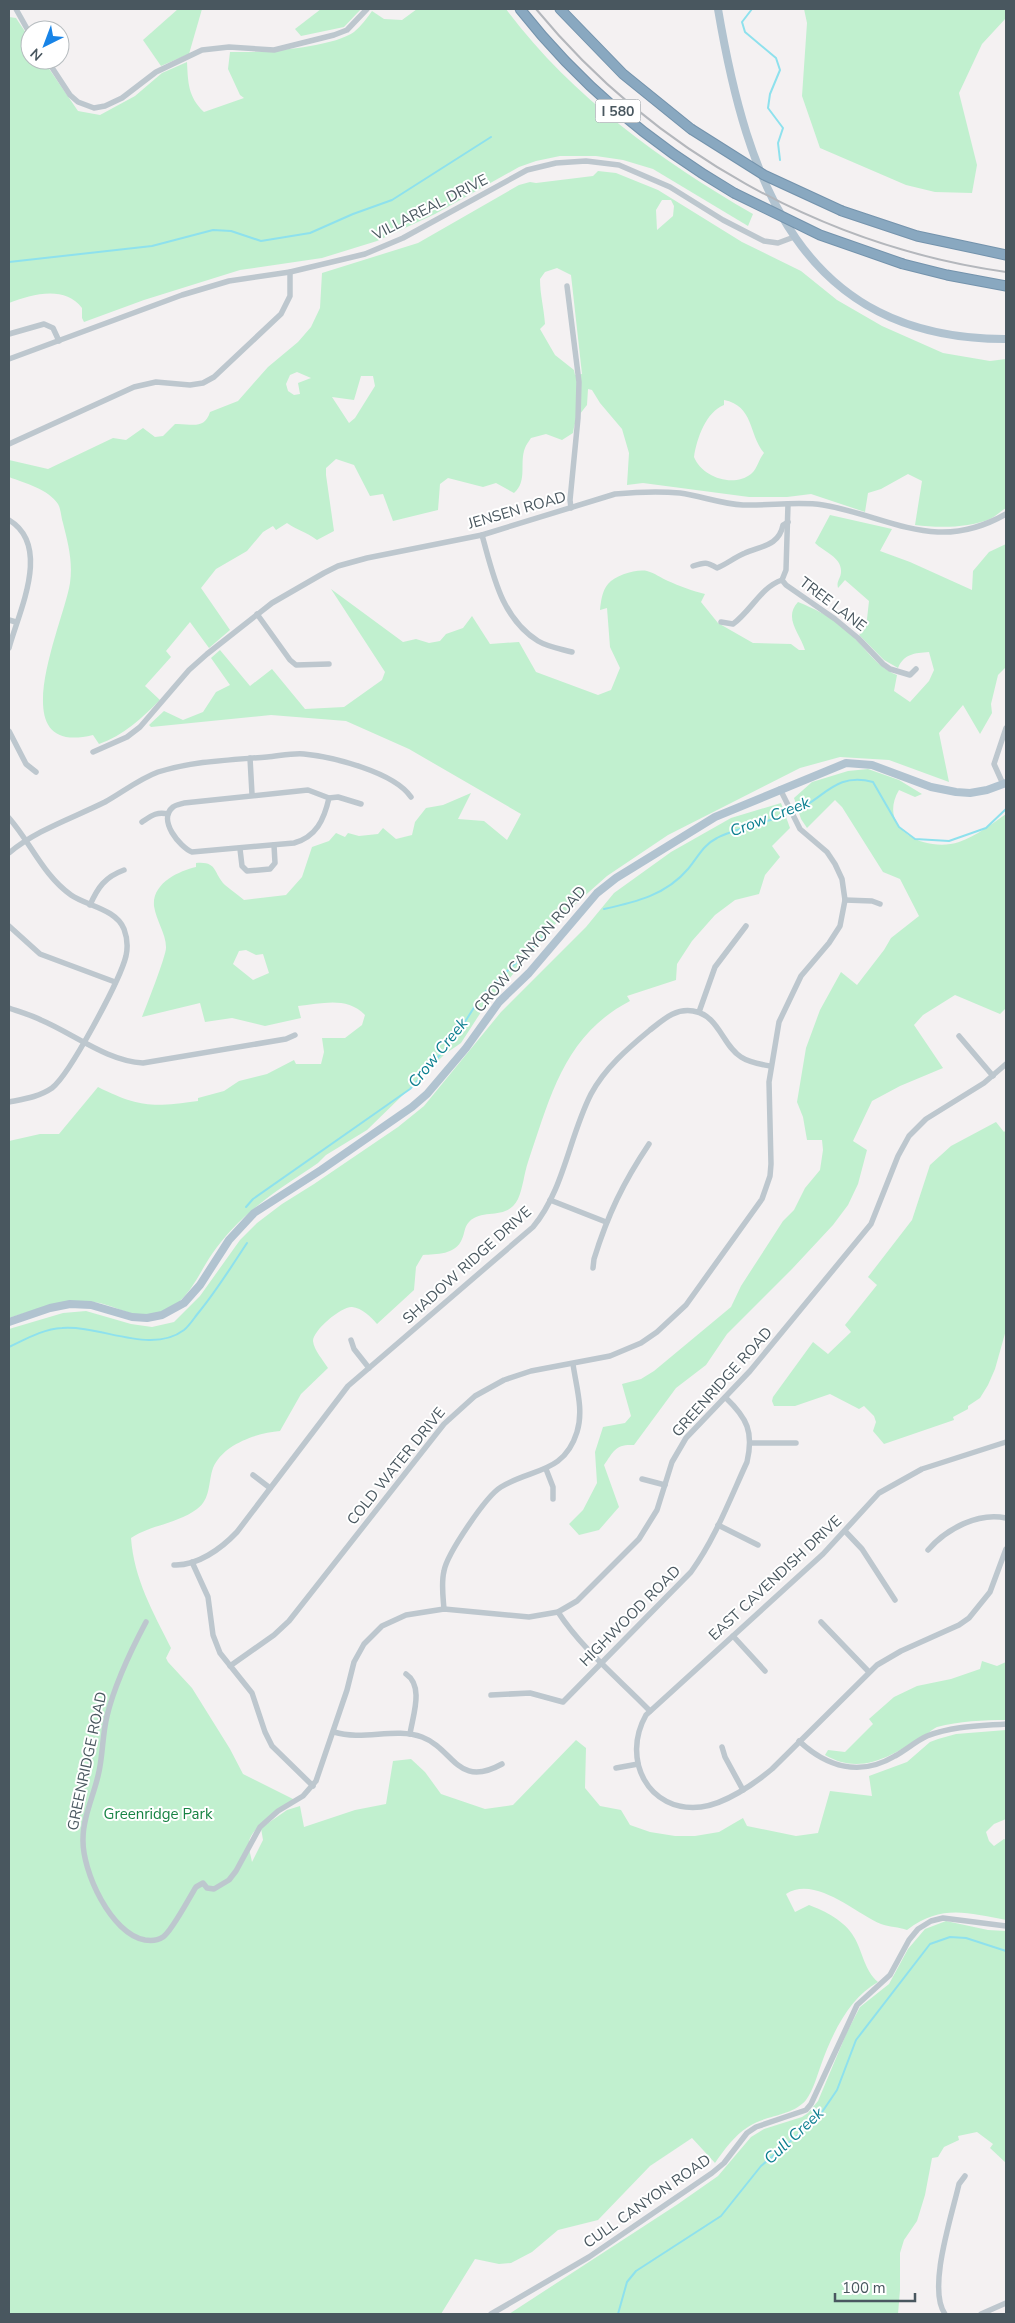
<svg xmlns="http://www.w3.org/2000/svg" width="1015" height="2323" viewBox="0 0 1015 2323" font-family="'Nunito Sans',sans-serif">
  <rect width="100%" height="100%" fill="#f4f1f2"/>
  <g fill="#c1f0cf" fill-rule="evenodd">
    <path d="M178,9H202L189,54L161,66L143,40Z"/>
    <path d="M321,9H361L344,27L301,36L295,29Z"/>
    <path d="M417,9H506C571,96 660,160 753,214L748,226L653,169L623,160L596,156H560L536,161L519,167L435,214L377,241L322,258L240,270L144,300L84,322L82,318V308C65,285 32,294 9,303V17L16,18L30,39V60H43L78,111L100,115L135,96L162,73L187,62C188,82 188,97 204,112L244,98L240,95L228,69L230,52C258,53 332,48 354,32C361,26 367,18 372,11L384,19L402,20Z"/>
    <path d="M804,9H1006V18L982,44L959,93L977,165L972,193L935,192L906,185L820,148L802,96L807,23Z"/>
    <path d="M598,171L616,173L658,190L742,242L801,271L837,300L882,326L943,353L990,361L1006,359V508C1001,511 996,516 990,519C969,528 938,528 915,525L922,481L908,474L881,489L868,493L865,512L811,494L787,497H749L643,483L627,485L629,453L622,429L600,403L592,390L588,389L587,405C579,415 575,419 573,433L562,440L546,434L531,438C529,441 526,445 525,448C519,463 528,481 514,493L496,483L483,487L448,478L440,484L438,510L393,521L383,494L370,496L354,465L336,459L326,468V475L334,531L317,540C305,531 296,530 287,523L276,530L273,526L263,532L247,551L216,569L201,588L230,630L209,648L190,622L166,651L171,657L145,686L160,700C142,718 123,736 99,744L93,735C0,758 64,623 70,583C73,561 68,543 63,523C61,517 61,509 58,504C48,489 25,483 9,477V460L48,469L113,438L126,440L143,428L155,437L163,436L175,424C190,423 204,431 210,412L238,401L268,367L298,342L311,327L320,308L322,273L418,243L519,185L530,182L536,183L593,176ZM662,200H671L674,206L673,216L657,230L656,210ZM557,268L571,275L582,374L575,375L574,370L555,355L540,329L545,324C544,308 540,295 540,279L545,272ZM297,372L311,378L298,383L300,394L294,395L288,391L286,384L290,375ZM361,376H373L375,386L355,418L349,423L332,397L354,400ZM724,400C754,406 748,433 764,453C758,460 758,468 751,474C733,488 702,477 694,457C697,438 706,412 724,405Z"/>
    <path d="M830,515L892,529L880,551L910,562L972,590L973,571L989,552L1006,544V667L998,675L991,704L992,713L980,734L963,705L939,733L949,782L889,760L840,757L800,768L668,835L607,876L563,915L481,1012L461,1043L445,1054L367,1130L326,1155L318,1163C278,1190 240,1213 212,1254C197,1276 187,1306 157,1314C134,1320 116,1305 94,1302C64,1299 37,1309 9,1318V1141L40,1134H59L98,1087C140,1108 153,1107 198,1101V1098L224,1091L239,1081L267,1074L294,1060L296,1064H321L324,1052L322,1038H345L362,1025L365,1015C346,996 322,1004 298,1006L301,1018L265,1026L232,1018L205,1022L200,1003L142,1017C146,1007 167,954 166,947C166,934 156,920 154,906C152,883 179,871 196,867V863C218,861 213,873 225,885C231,890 238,895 244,900L286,895L302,877L312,847L329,841L336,833L345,837L348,833L359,836L378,834L383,828L396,839L412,835L415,822L426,808L443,805L471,793L458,819L484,821L507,840L521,814L409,749L346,721L271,715L151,727L149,725L164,711L183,720L203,712L216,692L230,685L211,658L220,650L250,686L272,669L305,709L344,707L382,680L385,672L331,589L403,642L416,639L429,643L440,641L446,634L463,628L472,616L490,644L519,642L536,672L598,695L611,690L620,668L610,647L607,608L600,610C601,601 602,591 608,584C616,575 636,569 647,571C655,573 661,578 668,581C679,586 693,591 705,594L701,602L718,623L753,643L791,644L799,650H805C800,633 783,618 798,602C813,608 829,616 842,626C861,641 874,666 897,675L894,691L910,702L929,681L934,670L929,652C914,653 904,654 898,668L884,660L859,635L866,628L869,601L845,580L838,588C836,581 841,578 841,572C842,557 824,552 815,543ZM246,950L256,955L263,954L269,973L253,980L233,964L239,951Z"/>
    <path d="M868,769L899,780L922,794L915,797L899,790C876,829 926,853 959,842C976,836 992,824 1006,814V1008L1000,1014L955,995L923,1015L914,1025L943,1068L900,1086L872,1101L853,1141L867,1150L858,1184L848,1205L833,1225L792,1269L727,1334L706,1365L676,1388L634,1445C615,1444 614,1451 604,1465L619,1507L599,1530L579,1535L569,1524L583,1510L597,1483L595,1452L603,1427L625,1423L631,1416L622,1384L641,1379L654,1371L731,1307L741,1286L783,1221L794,1210L805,1188L820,1170L823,1150L822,1140H807L803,1117L797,1102L806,1048L820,1010L841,972L857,985L884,950L891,938L919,916L900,879L883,872L842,807L835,800L807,828L801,819L794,798L812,782L848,771Z"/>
    <path d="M781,803L790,828L772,846L780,857L765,875L759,894L735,900L715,915L692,941L677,964L676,980L627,996L630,1001C564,1035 550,1098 528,1162C524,1174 523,1188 518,1199C506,1222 484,1207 469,1222C464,1227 465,1233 462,1239C456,1255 436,1254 423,1255L416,1267L414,1290L377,1324C371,1317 362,1308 352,1307C342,1306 313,1330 313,1341C314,1350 323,1360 328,1368L301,1394L280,1431C257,1433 223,1444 213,1468C208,1482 211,1499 197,1509C177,1524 150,1525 131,1538C134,1579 153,1612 171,1648L166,1658L168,1662L192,1688L230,1749L243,1774L295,1800C284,1808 250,1828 249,1842C248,1848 251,1856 252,1862L263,1840L261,1828L287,1810L300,1806L304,1827L355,1810L386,1804L393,1761L411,1759L425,1772L441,1794L485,1809L513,1805L576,1740L586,1748L585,1788L600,1806L621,1810L630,1825L650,1832L675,1836H695L719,1832L743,1818L747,1826L796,1836L818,1833L830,1791L872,1796L869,1776L907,1762L930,1742L938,1739L956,1734L1006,1730V1819L994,1824L986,1832L989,1841L994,1846L1004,1839L1006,1840V1920C967,1913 942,1904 907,1930C899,1927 889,1927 881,1924C855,1913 815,1875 786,1894L795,1912L809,1905C825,1911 845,1921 854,1937C863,1952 864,1970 878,1982C849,1998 832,2034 821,2065C817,2076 813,2091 806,2100C793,2116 765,2115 748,2127C734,2136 724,2150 715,2163L692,2138L650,2166L598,2220L558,2230L532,2252L511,2263L499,2264L475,2259L441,2314H9V1329L63,1313L86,1311L131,1324L152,1327L174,1322L200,1296L240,1240L257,1223L282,1204L314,1184L398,1127L424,1106L501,1012L586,927L614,893L671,852L731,818Z"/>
    <path d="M996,1122L1004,1132L1006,1130V1330L995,1369L988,1385L980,1398L968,1406V1409L953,1417L954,1420L884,1444L873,1431L876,1422L874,1416L864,1406L859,1409L830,1394L795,1406H774L772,1401L773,1397L813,1342L828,1354L851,1332L845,1325L877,1285L868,1277L912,1220L930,1165L951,1146Z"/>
    <path d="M982,1661L997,1666L1006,1662V1720C984,1720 959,1721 937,1727C932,1729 927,1735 921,1738C890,1756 861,1776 825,1755L828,1750L845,1752L873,1724L869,1719L894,1697L917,1686L951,1679L980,1669Z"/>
    <path d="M946,1921L988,1930L1006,1931V2163L990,2148L993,2144L977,2132L958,2136L959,2140L944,2147L938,2157L932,2158L925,2195L917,2221L904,2240L900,2253V2290L898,2314H509L678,2204L718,2176L751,2137L764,2129L802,2117L808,2113L818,2101L847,2032L860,2007L889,1984L908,1949L925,1929Z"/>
  </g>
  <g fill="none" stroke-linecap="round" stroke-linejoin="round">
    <g stroke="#8ee1ed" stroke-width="2">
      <path d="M752,9L742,22L745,32L776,58L780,70L770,94L768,108L783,128L778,143L780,160"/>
      <path d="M9,262L152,246L213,230L231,231L261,241L310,233L353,214L392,200L491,137"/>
      <path d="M794,812C825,798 835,772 873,782L899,827L915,839L949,841L986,828L1006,809"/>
      <path d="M604,909C636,902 666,895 688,869C698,857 703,845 717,838C735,828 768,823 789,813"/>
      <path d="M246,1207L253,1199L410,1089L454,1039L482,995L543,937"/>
      <path d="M9,1347C26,1339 43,1329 62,1328C101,1325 151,1355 184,1330C190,1325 194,1318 199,1312C217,1290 231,1267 247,1243"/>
      <path d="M618,2314L627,2282L636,2271L721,2216L761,2166L818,2118L837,2090L856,2040L930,1944L950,1937L966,1938L1006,1951"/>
    </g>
    <defs>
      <g id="highway">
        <path d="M520,9C579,84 652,145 734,193"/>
        <path d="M560,9L623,74L691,129"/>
        <path d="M842,211L917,236L1006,255"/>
        <path d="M903,264L947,275L1006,286"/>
      </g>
    </defs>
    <use href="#highway" stroke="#7493ac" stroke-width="11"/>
    <g stroke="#bdc7ce" stroke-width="5.5">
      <path d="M16,9L30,34"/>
      <path d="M47,60L70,95L78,102L94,108L105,106L122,98L156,72L202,50L229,47L274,50L334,35L347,30L367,9"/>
      <path d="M567,286L579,382L578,418L570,500L571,508"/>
      <path d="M9,334L44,324L53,328L59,341"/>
      <path d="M9,359L182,295L229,281L290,272L365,254L403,238L527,170L556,163L586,161L619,165L670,187L723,220L764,241L778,243L794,237"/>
      <path d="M9,444L134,387L156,382L190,385L203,383L214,377L281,314L290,296V272"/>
      <path d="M788,504L786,570L782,580L786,585L835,619L858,638L883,664L890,669L910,675L916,669"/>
      <path d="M9,520C52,546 19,611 9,648"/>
      <path d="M482,535C493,574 501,618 538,641C548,647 561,649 572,652"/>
      <path d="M693,566C705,562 707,562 717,568C727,564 735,557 745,553C761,546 779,546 783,525L788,522"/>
      <path d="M257,614L290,660L296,665L329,664"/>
      <path d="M9,620L16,622"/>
      <path d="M721,622L733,624C751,611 761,587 782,580"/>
      <path d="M9,731L26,764L36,772"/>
      <path d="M93,752L127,737L140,727L189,670L207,654L272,603L324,573L338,566L367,558L482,535L615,494C636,492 659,491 680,493C701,496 722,504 743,505C770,506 797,501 823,505C892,517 936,554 1006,514"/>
      <path d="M250,758L252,794"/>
      <path d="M1003,784L994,764L1006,728"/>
      <path d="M308,790L329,798C324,820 316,837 294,843L192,852C180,847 157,820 173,807C175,805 181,804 184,803Z"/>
      <path d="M329,798L338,797L361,804"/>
      <path d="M9,818C31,843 43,875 71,895C87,906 116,909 124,929C127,937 128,947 126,956C120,980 70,1074 52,1088C39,1097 24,1099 9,1102"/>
      <path d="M142,822C151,816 157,811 168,814"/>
      <path d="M240,849L242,866L247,871L270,869L275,863L274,845"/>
      <path d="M9,853C36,830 73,818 105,802C123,792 139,779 158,772C193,761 230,760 267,757C279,756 292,753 304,754C333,757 394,772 411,797"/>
      <path d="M845,900L872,901L880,904"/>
      <path d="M90,905C98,887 105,877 124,870"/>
      <path d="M9,926L40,954L115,982"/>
      <path d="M9,1008C20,1012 31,1015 41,1020C74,1034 107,1061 143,1063L286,1039L295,1035"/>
      <path d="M699,1012L715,967L746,926"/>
      <path d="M959,1036L993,1076"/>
      <path d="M550,1200L606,1222"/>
      <path d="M593,1268L594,1259C608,1214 623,1183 649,1144"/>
      <path d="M351,1340L354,1349L369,1368"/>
      <path d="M1006,1442L922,1469L879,1493L823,1554L646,1715C621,1759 648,1813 701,1807C725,1804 754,1784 772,1769L877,1665L901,1651L959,1625L969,1618L990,1592L1006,1549"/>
      <path d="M751,1443H796"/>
      <path d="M546,1469L553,1487V1499"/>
      <path d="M253,1475L270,1488"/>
      <path d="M642,1479L665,1485"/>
      <path d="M718,1525L758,1545"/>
      <path d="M845,1531L862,1549L895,1600"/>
      <path d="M928,1550C946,1529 978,1512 1006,1518"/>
      <path d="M192,1562L208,1597L213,1635L220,1653L252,1693L265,1732L272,1746L313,1786"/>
      <path d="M174,1565C197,1566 221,1549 237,1532L348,1386L533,1227C564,1190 569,1137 591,1094C605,1068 627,1049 650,1030C663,1020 675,1008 693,1011C719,1015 722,1045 741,1057C750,1063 760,1064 770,1066"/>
      <path d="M444,1609C443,1596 441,1583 444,1571C447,1554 486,1496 501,1487C532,1468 564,1474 577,1432C584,1410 576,1386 573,1364"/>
      <path d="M558,1612C582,1649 619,1679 650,1711"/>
      <path d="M146,1622C130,1652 115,1683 107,1716C102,1736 103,1757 98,1776C93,1797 83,1818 83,1839C82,1871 111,1934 145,1940C152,1941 157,1941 163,1937C172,1931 189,1898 196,1887L203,1883L207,1888L214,1889L229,1880L236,1871L260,1827L278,1811L303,1796L316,1781L347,1690L354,1662L364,1644L382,1626L406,1615L444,1609L529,1617L558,1612L577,1601L639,1539L657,1510L672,1462L686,1438L750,1371L871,1224L898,1156L909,1136L926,1119L984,1083L1006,1064"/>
      <path d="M821,1622L869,1672"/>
      <path d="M733,1636L765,1671"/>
      <path d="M230,1666L274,1635L289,1621L444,1424L475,1396L504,1380L531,1371L610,1356L641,1343L657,1332L686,1305L762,1199L770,1176L771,1164L769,1082L779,1022L801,976L829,943L840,926L845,900L842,879L835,864L827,852L800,829L780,789"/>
      <path d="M406,1674C424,1686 413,1715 410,1734"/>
      <path d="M491,1695L530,1693L563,1702L691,1572C715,1539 730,1499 747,1462C754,1432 747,1418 726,1398"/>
      <path d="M334,1732C363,1741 395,1727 422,1737C454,1749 457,1789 502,1764"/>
      <path d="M799,1741C827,1767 860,1777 895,1756C906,1750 916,1741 927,1736C953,1726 979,1726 1006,1724"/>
      <path d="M722,1747L725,1757L743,1790"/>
      <path d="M616,1768L638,1764"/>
      <path d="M491,2314L589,2257L712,2173L724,2163L747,2133L756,2127L806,2110L811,2104L857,2005L890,1975L909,1940L918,1929L931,1921L943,1918L1006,1926"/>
      <path d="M945,2314C927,2289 952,2215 959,2184L965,2176"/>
      <path d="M981,2314L1006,2303"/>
    </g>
    <g stroke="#b1c3d0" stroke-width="8">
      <path d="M718,9C747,180 801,340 1006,339"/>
      <path d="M9,1322L50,1308L70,1304L91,1305L132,1317L147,1318L162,1315L184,1303L200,1285L229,1240L254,1213L321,1170L412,1107L427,1094L466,1048L499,1002L529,973L597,893L616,878L715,817L846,763L872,765L931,787L956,792L970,793L987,790L1006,783"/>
    </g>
    <use href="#highway" stroke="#89a8c0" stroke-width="9"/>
    <path stroke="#b4b7bc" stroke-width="2" d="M536,9C654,152 823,246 1006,272"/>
    <defs>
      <g id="highway-bridge">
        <path d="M691,129L764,175L842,211"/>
        <path d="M734,193L820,235L903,264"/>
      </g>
    </defs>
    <use href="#highway-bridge" stroke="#7493ac" stroke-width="11" stroke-linecap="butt"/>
    <use href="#highway-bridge" stroke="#89a8c0" stroke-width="9"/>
  </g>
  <g text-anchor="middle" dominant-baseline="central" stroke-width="4" stroke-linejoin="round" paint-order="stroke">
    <rect fill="#fff" stroke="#80898f" stroke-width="1" x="595.5" y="99.5" width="45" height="23" rx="4"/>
    <g font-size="14" font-weight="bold" fill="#49575f">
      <text x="618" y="111">I 580</text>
    </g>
    <g font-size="15" fill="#49575f" stroke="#fff">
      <text transform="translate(430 207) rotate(-27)">VILLAREAL DRIVE</text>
      <text transform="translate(517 510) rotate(-16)">JENSEN ROAD</text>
      <text transform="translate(833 604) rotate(37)">TREE LANE</text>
      <text transform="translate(530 949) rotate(-49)">CROW CANYON ROAD</text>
      <text transform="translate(467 1265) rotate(-42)">SHADOW RIDGE DRIVE</text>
      <text transform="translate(722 1382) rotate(-48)">GREENRIDGE ROAD</text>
      <text transform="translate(396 1466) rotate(-51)">COLD WATER DRIVE</text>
      <text transform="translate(775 1578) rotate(-43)">EAST CAVENDISH DRIVE</text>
      <text transform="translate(630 1616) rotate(-45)">HIGHWOOD ROAD</text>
      <text transform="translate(87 1761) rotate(-78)">GREENRIDGE ROAD</text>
      <text transform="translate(647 2201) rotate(-35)">CULL CANYON ROAD</text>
    </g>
    <g font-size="15" fill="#178344" stroke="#fff">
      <text x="158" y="1814">Greenridge Park</text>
    </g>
    <g font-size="16" font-style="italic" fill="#0c7f90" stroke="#fff">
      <text transform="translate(770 817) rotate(-21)">Crow Creek</text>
      <text transform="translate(438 1053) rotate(-51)">Crow Creek</text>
      <text transform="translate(794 2136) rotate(-43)">Cull Creek</text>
    </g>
  </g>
  <rect width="1015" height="2323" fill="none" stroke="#49575f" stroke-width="20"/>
  <g transform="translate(45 45) rotate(222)"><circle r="24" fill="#ffffff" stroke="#b6bcbf"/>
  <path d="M0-4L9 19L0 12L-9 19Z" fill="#1884e7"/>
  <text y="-8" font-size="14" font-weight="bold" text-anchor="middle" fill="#49575f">N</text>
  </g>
  <path d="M835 2293v8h80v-8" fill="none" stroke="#49575f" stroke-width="2.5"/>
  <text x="842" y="2293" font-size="15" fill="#49575f" stroke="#ffffff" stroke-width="4" paint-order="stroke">100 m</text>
</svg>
